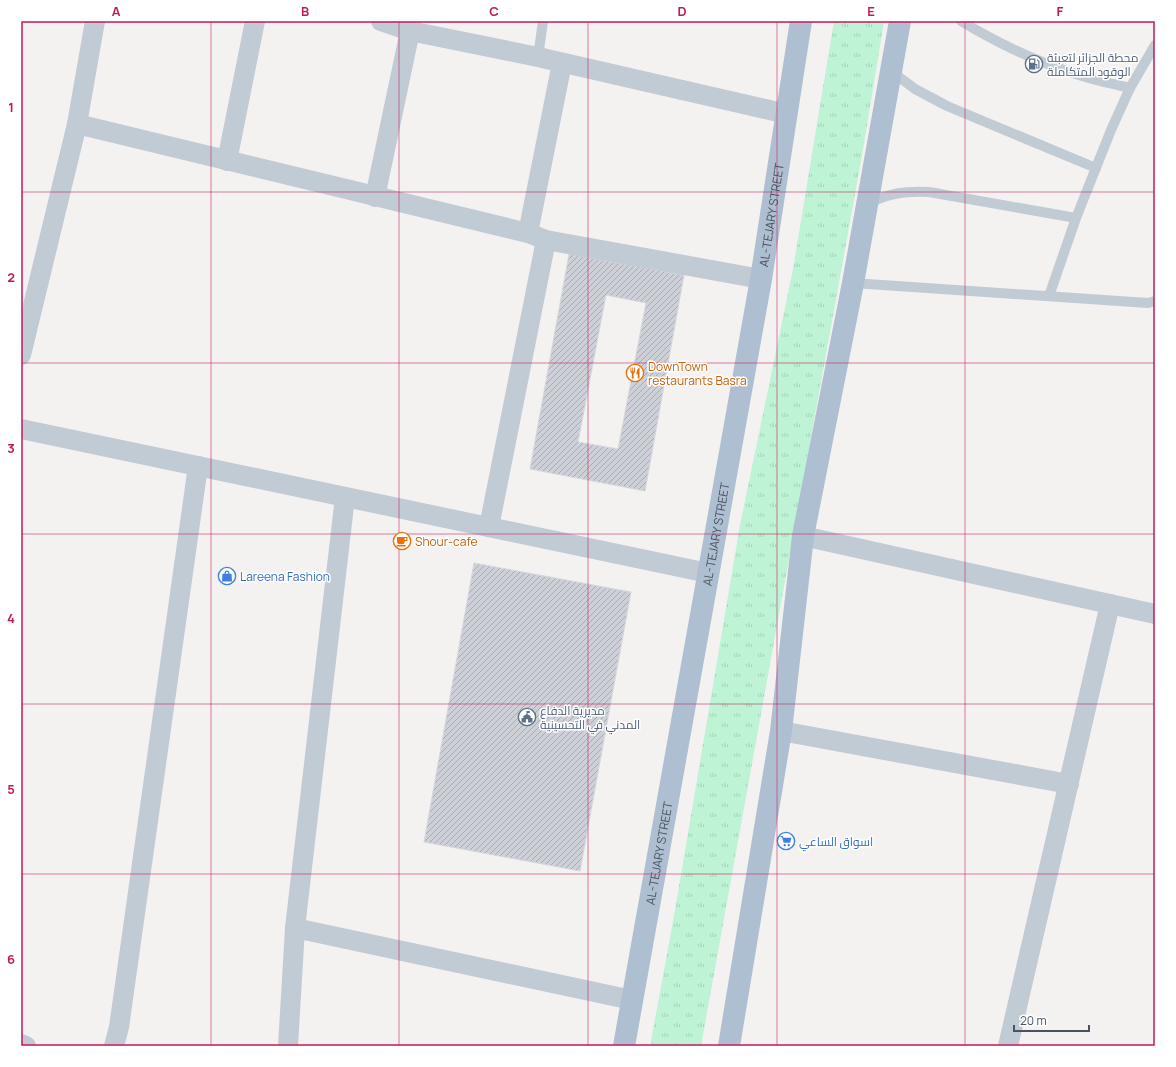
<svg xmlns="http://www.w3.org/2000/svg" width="1176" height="1067" viewBox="0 0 1176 1067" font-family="Manrope,Cairo,sans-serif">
  <defs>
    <pattern id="grass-tufts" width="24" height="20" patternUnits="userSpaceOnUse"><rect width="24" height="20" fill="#bef3d5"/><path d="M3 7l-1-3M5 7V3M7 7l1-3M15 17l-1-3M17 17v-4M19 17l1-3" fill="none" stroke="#a5d2b9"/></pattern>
    <pattern id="building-hatch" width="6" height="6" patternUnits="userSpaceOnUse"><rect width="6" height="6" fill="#cdd0d6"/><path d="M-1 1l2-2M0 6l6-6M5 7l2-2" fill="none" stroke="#a8abb1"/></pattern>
  </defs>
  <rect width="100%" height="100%" fill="#f4f1f1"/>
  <path fill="url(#grass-tufts)" d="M834,21H884L863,150L701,1046H650L674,916L740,525L793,269Z"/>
  <g fill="url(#building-hatch)" stroke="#d5d7dd" fill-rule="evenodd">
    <path d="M569,254L684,275L645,491L530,469ZM606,295L646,303L618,449L578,442Z"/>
    <path d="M474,563L631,592L580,871L424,842Z"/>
  </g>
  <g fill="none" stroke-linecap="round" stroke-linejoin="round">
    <g stroke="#c1cbd4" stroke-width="10">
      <path d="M961,21C999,44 1039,63 1082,76C1097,81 1114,84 1130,88"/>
      <path d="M538,57L543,21"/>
      <path d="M891,71L915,89L947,106L1096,168"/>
      <path d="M867,204C889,193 905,191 929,192L1076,218"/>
      <path d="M853,283L1148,303L1155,301"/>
      <path d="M1049,296L1076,218L1111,130L1130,88L1155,45"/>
    </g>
    <g stroke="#c1cbd4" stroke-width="20">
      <path d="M381,21L410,31L538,57L787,114"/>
      <path d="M77,124L528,233L546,240L761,279"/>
      <path d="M227,161L255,21"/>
      <path d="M375,197L410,31"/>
      <path d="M528,233L562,63"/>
      <path d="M21,355L77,124L95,21"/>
      <path d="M21,429L708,573"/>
      <path d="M489,527L546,240"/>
      <path d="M803,536L1155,614"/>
      <path d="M781,731L1069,784"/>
      <path d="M295,928L632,1000"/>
      <path d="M21,1044L26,1046"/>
      <path d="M114,1046L119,1027L198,466"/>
      <path d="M288,1046L295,928L345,497"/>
      <path d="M1008,1046L1110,604"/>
    </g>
    <g stroke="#afbfd2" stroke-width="22">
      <path id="s1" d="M624,1046L761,279L801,21"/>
      <path d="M729,1046L781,731L803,536L853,283L900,21"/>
    </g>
  </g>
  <path fill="none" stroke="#c2185b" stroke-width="1" stroke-opacity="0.55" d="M211,21V1046M399,21V1046M588,21V1046M777,21V1046M965,21V1046M21,192H1155M21,363H1155M21,534H1155M21,704H1155M21,874H1155"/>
  <defs>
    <symbol id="fuel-ring" viewBox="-11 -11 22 22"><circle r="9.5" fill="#fff" stroke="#5c6f8a" stroke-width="1.5"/><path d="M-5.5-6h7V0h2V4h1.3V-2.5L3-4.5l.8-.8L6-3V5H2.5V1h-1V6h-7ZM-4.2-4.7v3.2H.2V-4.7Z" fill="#5c6f8a"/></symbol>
    <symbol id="restaurant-ring" viewBox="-11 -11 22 22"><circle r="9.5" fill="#fff" stroke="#e8710a" stroke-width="1.5"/><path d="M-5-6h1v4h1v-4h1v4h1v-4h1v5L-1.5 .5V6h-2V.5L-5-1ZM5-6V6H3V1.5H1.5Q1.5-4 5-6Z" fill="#e8710a"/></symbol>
    <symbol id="cafe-ring" viewBox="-11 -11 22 22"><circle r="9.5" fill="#fff" stroke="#e8710a" stroke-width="1.5"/><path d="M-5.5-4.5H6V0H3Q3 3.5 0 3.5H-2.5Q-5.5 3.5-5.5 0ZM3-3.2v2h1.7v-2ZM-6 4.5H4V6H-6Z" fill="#e8710a"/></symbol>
    <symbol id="shop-ring" viewBox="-11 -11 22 22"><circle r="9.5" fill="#fff" stroke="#3f7fe0" stroke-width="1.5"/><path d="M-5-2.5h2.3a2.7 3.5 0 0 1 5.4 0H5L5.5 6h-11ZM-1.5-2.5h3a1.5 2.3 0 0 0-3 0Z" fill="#3f7fe0"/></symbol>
    <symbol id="civic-ring" viewBox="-11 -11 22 22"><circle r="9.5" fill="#fff" stroke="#5c6f8a" stroke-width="1.5"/><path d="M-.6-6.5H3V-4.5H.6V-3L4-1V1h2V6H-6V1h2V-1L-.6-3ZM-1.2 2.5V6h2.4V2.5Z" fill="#5c6f8a"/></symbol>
    <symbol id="supermarket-ring" viewBox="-11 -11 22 22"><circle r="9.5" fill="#fff" stroke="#3f7fe0" stroke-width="1.5"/><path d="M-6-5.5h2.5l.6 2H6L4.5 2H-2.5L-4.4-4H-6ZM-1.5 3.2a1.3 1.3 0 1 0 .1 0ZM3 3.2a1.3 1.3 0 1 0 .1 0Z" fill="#3f7fe0"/></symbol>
  </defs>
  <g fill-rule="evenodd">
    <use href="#fuel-ring" x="1024" y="54" width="20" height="20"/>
    <use href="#restaurant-ring" x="625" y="363" width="20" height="20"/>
    <use href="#cafe-ring" x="392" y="531" width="20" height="20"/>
    <use href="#shop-ring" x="217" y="566" width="20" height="20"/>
    <use href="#civic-ring" x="517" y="707" width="20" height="20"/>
    <use href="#supermarket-ring" x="776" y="831" width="20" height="20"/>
  </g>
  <g text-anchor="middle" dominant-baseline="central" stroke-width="3" stroke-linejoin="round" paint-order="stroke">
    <g font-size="12" fill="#4e5e75" stroke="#fff" text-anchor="start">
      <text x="1047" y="57">محطة الجزائر لتعبئة<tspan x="1047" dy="14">الوقود المتكاملة</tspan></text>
      <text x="540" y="710">مديرية الدفاع<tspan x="540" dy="14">المدني في التحسينية</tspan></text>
    </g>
    <g font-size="12" fill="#475361" stroke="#fff">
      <text stroke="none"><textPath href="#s1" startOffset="844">AL-TEJARY STREET</textPath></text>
      <text stroke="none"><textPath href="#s1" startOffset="520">AL-TEJARY STREET</textPath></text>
      <text stroke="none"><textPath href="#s1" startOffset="196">AL-TEJARY STREET</textPath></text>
    </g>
    <g font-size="12" fill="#c56008" stroke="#fff" text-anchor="start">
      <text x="648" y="366">DownTown<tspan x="648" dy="14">restaurants Basra</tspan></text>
      <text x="415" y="541">Shour-cafe</text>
    </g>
    <g font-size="12" fill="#366cbe" stroke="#fff" text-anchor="start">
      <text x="240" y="576">Lareena Fashion</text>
      <text x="799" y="841">اسواق الساعي</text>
    </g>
  </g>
  <rect width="1176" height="1067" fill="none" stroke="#ffffff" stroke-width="44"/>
  <path d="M1014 1025v6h75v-6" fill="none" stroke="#475361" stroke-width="2"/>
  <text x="1020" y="1025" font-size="12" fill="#475361" stroke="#ffffff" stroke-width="3" paint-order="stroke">20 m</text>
  <rect x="22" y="22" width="1132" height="1023" fill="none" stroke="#c2185b" stroke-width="1.5"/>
  <g font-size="13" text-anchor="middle" font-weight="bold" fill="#c2185b">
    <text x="116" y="16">A</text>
    <text x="305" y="16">B</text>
    <text x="494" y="16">C</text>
    <text x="682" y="16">D</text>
    <text x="871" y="16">E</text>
    <text x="1060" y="16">F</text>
    <text x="11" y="112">1</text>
    <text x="11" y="282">2</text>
    <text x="11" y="453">3</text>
    <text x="11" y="623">4</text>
    <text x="11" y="794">5</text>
    <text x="11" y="964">6</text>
  </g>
</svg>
